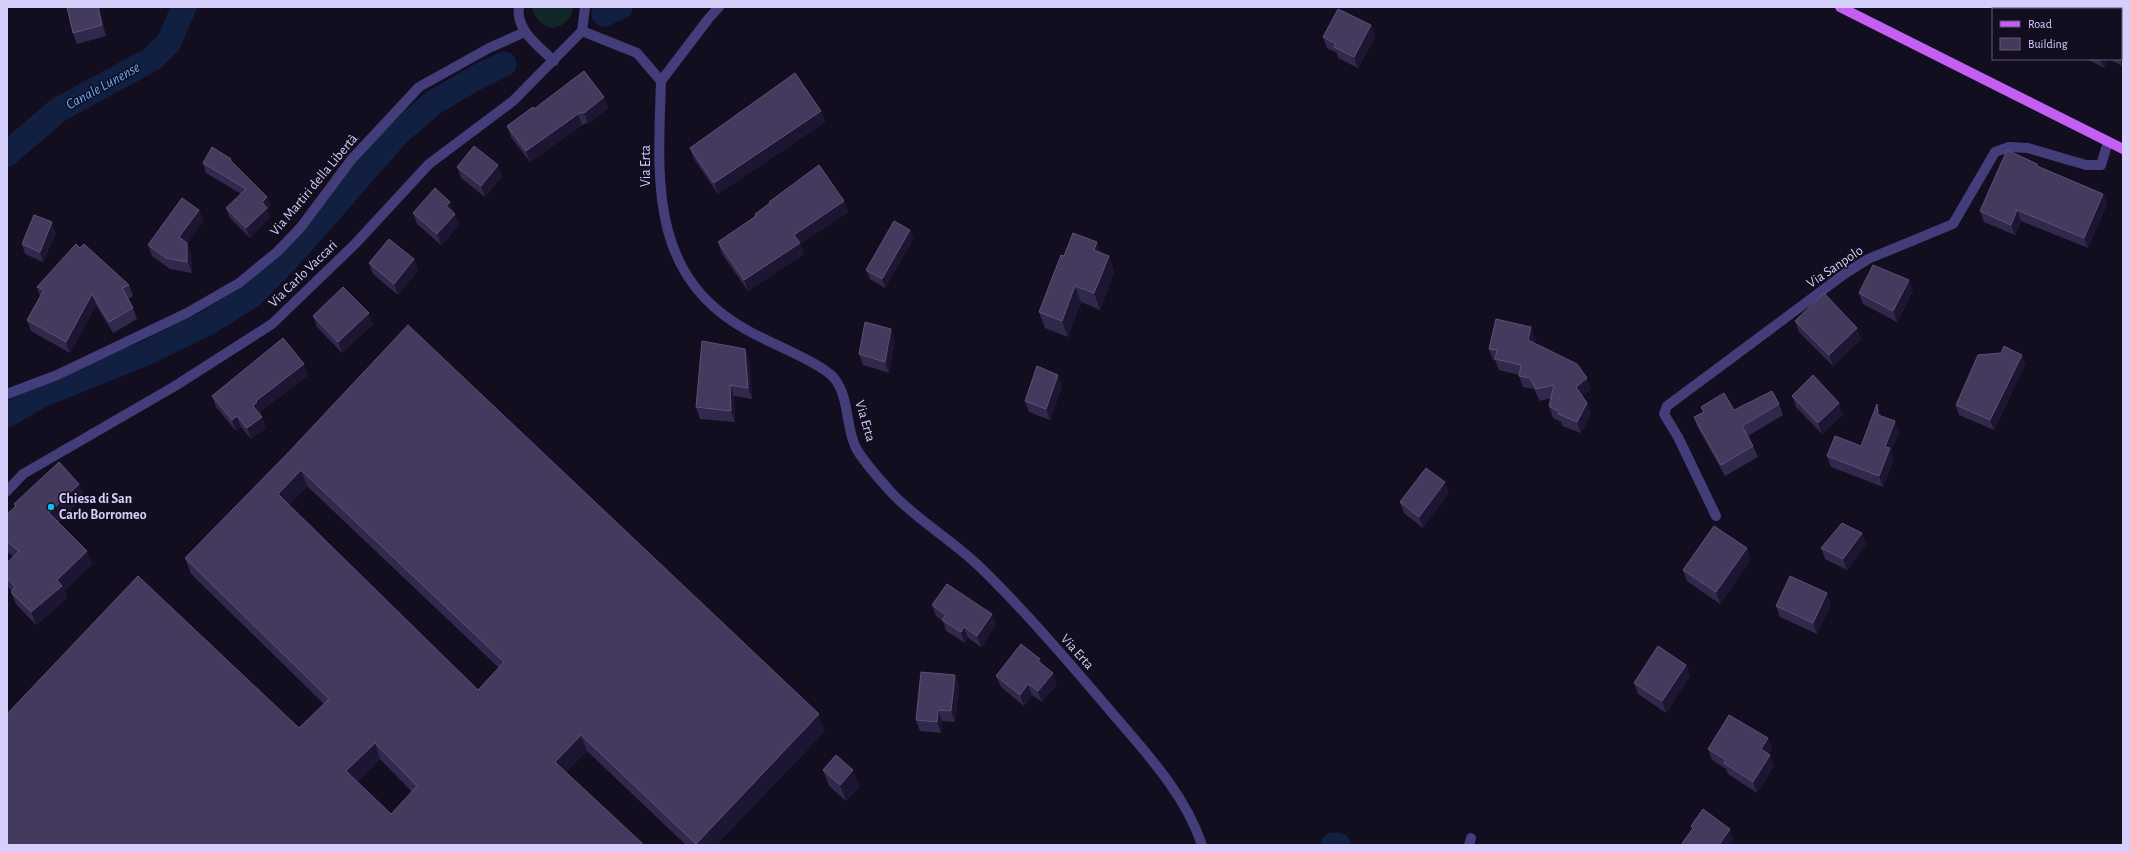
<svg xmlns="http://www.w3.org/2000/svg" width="2130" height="852" viewBox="0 0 2130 852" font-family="'Alegreya Sans',sans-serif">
  <rect width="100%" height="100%" fill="#120e1f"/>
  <path fill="#122828" d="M532,7H574C566,34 540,35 532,7Z"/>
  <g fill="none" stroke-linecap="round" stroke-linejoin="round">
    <g stroke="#112040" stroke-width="25">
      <path d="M604,14L620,7"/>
      <path d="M7,154L58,110L152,59L169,42L184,7"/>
      <path d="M7,415L42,395L146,353L209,322L251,296L294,252L398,133L433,103L479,76L504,64"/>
      <path d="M1333,845H1338"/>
    </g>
    <g stroke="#433d7a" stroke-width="10">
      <path d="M519,7C515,30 540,47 554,61"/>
      <path d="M585,7L582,31L637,53L661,81C658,178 648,276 747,330C767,342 820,362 834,378C850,398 845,426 856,448C862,459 881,481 890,491C915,519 954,541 981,568C1025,611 1067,660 1107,707C1143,750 1184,791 1202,845"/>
      <path d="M661,81L709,18L719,7"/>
      <path d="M7,394L57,375L187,313L239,283L277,252L301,227L351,160L419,87L489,48L525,32"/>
      <path d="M7,491L23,474L175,386L272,324L355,244L429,164L513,101L582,31"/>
      <path d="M1716,516L1678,437L1664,414L1667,406L1843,275L1868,259L1953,224L1995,152L2009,147L2028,148L2086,165H2101L2108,142"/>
      <path d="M1469,845L1471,838"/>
    </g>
    <path stroke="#c55ff3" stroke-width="10" d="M1840,7L2123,149"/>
  </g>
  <g fill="#31294b" fill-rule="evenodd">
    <path d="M99,7L106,36L77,44L73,33Z"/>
    <path d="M2123,9V65L2122,66L2109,59H2121Z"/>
    <path d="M1371,25L1375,37L1358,68L1338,58L1337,53L1327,48L1323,37Z"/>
    <path d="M2087,59H2108L2104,68Z"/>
    <path d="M604,97L608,108L588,124L587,123L582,125L530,162L511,137L507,126L534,109Z"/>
    <path d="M821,111L825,122L718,194L694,159L690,148Z"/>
    <path d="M203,163H233L267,197L270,206L267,210L270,217L250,238L230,218L226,208L241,194L206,173Z"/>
    <path d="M2038,166L2103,194L2107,204L2088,248L2021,221L2015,235L1984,222L1980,211Z"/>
    <path d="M457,167L502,176L485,197L461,178Z"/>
    <path d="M844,201L848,212L800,244L804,254L748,291L722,254L718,242L756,216L755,214L769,204V202Z"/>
    <path d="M199,210L203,221L187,243L191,254L192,273L170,269L152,256L148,245Z"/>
    <path d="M413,213H454L455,214L459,225L441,245L417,224Z"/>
    <path d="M910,230L913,239L885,288L870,279L866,270Z"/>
    <path d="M56,233L43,262L25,254L22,244Z"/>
    <path d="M1097,242L1100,253L1109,256L1114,272L1100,310L1081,302L1068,337L1045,328L1039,312L1064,256Z"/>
    <path d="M80,248L129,285L133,296L128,299L133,308L137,319L113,333L96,305L70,353L31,331L27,320L40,296L37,287Z"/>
    <path d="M414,259L418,270L398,295L373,274L369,263Z"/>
    <path d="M1913,291L1897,322L1863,304L1859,293Z"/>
    <path d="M313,316L373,324L342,353L317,327Z"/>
    <path d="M1795,321L1861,339L1833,366L1799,332Z"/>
    <path d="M1535,338L1534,343L1591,389L1582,396L1587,403L1591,414L1581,433L1562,426L1561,422L1553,418L1549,406L1551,398L1540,401L1534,389L1523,387L1519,376V375L1499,370L1495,360H1493L1489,349Z"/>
    <path d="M895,340L889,373L863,365L859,354Z"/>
    <path d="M745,349L749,360L752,399L734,396L735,422L700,419L696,407Z"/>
    <path d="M2022,355L2025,365L1994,430L1959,415L1956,405Z"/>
    <path d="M308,375L261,411V413L260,414L262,417L266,428L251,439L241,427L236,431L216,407L212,396Z"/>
    <path d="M1062,386L1050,420L1029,412L1025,401Z"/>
    <path d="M1792,396L1843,414L1822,434L1796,407Z"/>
    <path d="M1779,404L1783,415L1748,436L1753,446L1758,457L1725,476L1698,428L1694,417L1703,412L1701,407L1734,410Z"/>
    <path d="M1881,414V416L1899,432L1891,452L1894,459L1883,487L1831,467L1827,456L1861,446Z"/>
    <path d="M286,455L825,731L716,845H686L587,751L566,772L644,845H7L299,728L324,704L191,574L185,558ZM307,486L499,668L478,690L289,505ZM380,759L412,792L391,814L357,782Z"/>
    <path d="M79,484L84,497L58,522L87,551L92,564L64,591L67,598L36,625L16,604L11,592L12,591L7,586V563L13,556L7,552V514L15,507L14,504Z"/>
    <path d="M1449,493L1423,528L1404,513L1400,502Z"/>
    <path d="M1862,533L1866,544L1847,570L1825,559L1821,548Z"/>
    <path d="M1751,559L1720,604L1687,581L1683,570Z"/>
    <path d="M1831,604L1817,634L1780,617L1776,606Z"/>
    <path d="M932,605L992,614L996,625L981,647L968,638L965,643L946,631L943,621L936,616Z"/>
    <path d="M1043,665L1057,684L1042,702L1032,695L1024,706L1001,687L996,676Z"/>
    <path d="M1686,665L1690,676L1666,713L1638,694L1634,683Z"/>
    <path d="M959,686L955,722L942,721L941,733L920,731L916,720Z"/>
    <path d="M1768,738L1772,749L1769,754L1774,766L1757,793L1728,774L1726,769L1712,760L1708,749Z"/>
    <path d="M823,770L859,787L846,801L829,786Z"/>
  </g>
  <g fill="#1d1632">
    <path d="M98,7H99L106,36L102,25Z"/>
    <path d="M1371,25L1375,37L1358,68L1354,57Z"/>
    <path d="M2123,46V65L2122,66L2120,59H2121V50Z"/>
    <path d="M2100,59H2108L2104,68Z"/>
    <path d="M604,97L608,108L588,124L584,113Z"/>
    <path d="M821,111L825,122L718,194L714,183Z"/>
    <path d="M578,114L582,125L530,162L526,151Z"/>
    <path d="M498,165L502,176L485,197L481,186Z"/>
    <path d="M2103,194L2107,204L2088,248L2084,238Z"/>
    <path d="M267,197L270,206L267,210L270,217L250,238L246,228L262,202Z"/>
    <path d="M844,201L848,212L800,244L804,254L748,291L744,280L794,235Z"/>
    <path d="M450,202L454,213L446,206Z"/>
    <path d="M199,210L203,221L187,243L191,254L192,273L179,237Z"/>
    <path d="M2017,210L2021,221L2015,235L2011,225Z"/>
    <path d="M455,214L459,225L441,245L437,234Z"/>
    <path d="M52,222L56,233L43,262L40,252Z"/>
    <path d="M910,230L913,239L885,288L882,279Z"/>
    <path d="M1097,242L1103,258L1094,250Z"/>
    <path d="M1109,256L1114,272L1100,310L1094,293Z"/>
    <path d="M414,259L418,270L398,295L394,284Z"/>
    <path d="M1909,280L1913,291L1897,322L1893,311Z"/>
    <path d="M1075,286L1081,302L1068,337L1062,321Z"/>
    <path d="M92,294L96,305L70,353L66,342Z"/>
    <path d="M369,313L373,324L342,353L338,342Z"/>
    <path d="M1531,327L1535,338L1532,351L1528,340Z"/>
    <path d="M1857,328L1861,339L1833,366L1829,355Z"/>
    <path d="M891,329L895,340L889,373L885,362Z"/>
    <path d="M745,349L749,360L752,399L748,388Z"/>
    <path d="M2022,355L2025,365L1994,430L1990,420Z"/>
    <path d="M304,364L308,375L261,411V413L257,417L253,406L256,401Z"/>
    <path d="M1058,375L1062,386L1050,420L1046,409Z"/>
    <path d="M1587,378L1591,389L1580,398L1576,387Z"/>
    <path d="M730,385L734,396L735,422L731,411Z"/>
    <path d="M1587,403L1591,414L1581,433L1577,422Z"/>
    <path d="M1839,403L1843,414L1822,434L1818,423Z"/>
    <path d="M1877,404L1881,414L1882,425L1878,415Z"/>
    <path d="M237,416L241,427L236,431L232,420Z"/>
    <path d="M262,417L266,428L251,439L247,428Z"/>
    <path d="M1895,421L1899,432L1891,452L1894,459L1883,487L1879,476L1885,447Z"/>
    <path d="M301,470L307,486L284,510L278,494Z"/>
    <path d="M1445,482L1449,493L1423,528L1419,517Z"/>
    <path d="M79,484L84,497L54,525L49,513Z"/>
    <path d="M1862,533L1866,544L1847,570L1843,559Z"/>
    <path d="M1747,548L1751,559L1720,604L1716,592Z"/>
    <path d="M87,551L92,564L64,591L67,598L36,625L31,612L57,580Z"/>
    <path d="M1827,593L1831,604L1817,634L1813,623Z"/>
    <path d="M992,614L996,625L981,647L977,636Z"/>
    <path d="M964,627L968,638L965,643L961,632Z"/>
    <path d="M1040,659L1044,670L1038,661Z"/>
    <path d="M1686,665L1690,676L1666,713L1662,701Z"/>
    <path d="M1053,673L1057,684L1042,702L1038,691Z"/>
    <path d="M955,675L959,686L955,722L951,711Z"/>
    <path d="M1028,684L1032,695L1024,706L1020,695Z"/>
    <path d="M938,710L942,721L941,733L937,722Z"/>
    <path d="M819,714L825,731L716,845H696V844Z"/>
    <path d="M581,735L587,751L561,778L555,762Z"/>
    <path d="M1768,738L1772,749L1765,760L1761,749Z"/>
    <path d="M375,743L380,759L352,787L346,771Z"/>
    <path d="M1770,755L1774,766L1757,793L1753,782Z"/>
    <path d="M853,770L859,787L846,801L840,785Z"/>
    <path d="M1730,829L1734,840L1731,845H1719Z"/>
  </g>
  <g fill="#433a5e" stroke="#5a5277" fill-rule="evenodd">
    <path d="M67,7H98L102,25L73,33Z"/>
    <path d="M2076,7H2084L2088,9H2075Z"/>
    <path d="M2097,7H2119L2123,9V46L2121,50V9H2096Z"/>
    <path d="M1338,9L1371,25L1354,57L1334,47L1336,44L1323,37Z"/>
    <path d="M584,71L604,97L584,113L583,112L578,114L526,151L507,126L533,107L534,109Z"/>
    <path d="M795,73L821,111L714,183L690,148Z"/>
    <path d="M474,146L498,165L481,186L457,167Z"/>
    <path d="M212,147L231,159L230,160L267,197L262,202L267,208L246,228L226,208L246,189L203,163Z"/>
    <path d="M2007,150L2037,164V166L2103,194L2084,238L2017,210L2011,225L1980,211Z"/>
    <path d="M819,165L844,201L794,235L800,243L744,280L718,242L756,216L755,214L770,203L769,202Z"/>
    <path d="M435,188L450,202L446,206L455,214L437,234L413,213Z"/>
    <path d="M182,198L199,210L179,237L187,243V262L166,258L148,245Z"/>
    <path d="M34,215L52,222L40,252L22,244Z"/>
    <path d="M894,221L910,230L882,279L866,270Z"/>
    <path d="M1073,233L1097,242L1094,250L1109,256L1094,293L1075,286L1062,321L1039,312L1061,255L1064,256Z"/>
    <path d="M389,239L414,259L394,284L369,263Z"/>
    <path d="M76,244L80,248L84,244L129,285L122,288L133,308L109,322L92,294L66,342L27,320L44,290L37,287Z"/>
    <path d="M1873,265L1909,280L1893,311L1859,293Z"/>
    <path d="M343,287L369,313L338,342L313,316Z"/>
    <path d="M1824,293L1857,328L1829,355L1795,321Z"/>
    <path d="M1496,319L1531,327L1528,340L1577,364L1587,378L1576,387L1587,403L1577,422L1558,414L1559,412L1549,406L1554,385L1536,389L1530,378L1519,376L1521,365L1495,359L1497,350L1489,349Z"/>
    <path d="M865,322L891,329L885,362L859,354Z"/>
    <path d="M408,325L819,714L696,844L581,735L555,762L644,845H7V714L138,576L299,728L329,699L185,558L286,455ZM301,470L504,662L478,690L278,494ZM375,743L417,786L391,814L346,771Z"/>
    <path d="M283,338L304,364L256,401L257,402L253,406L262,417L247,428L237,416L232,420L212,396Z"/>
    <path d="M702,341L745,349L748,388L730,385L731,411L696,407Z"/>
    <path d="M2004,346L2022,355L1990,420L1956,405L1978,355L2001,353Z"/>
    <path d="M1037,366L1058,375L1046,409L1025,401Z"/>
    <path d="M1813,375L1839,403L1818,423L1792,396Z"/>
    <path d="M1772,391L1779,404L1742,426L1753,446L1721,465L1694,417L1704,412L1701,407L1724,393L1734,410Z"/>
    <path d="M1877,404L1878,415L1895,421L1885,447L1890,448L1879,476L1827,456L1835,436L1861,446Z"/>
    <path d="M59,462L79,484L49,513L87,551L57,580L62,586L31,612L11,592L15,587L7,578V563L19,551L7,542V514L16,506L14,504Z"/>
    <path d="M1426,468L1445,482L1419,517L1400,502Z"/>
    <path d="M1842,523L1862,533L1843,559L1821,548Z"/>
    <path d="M1714,526L1747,548L1716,592L1683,570Z"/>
    <path d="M1790,576L1827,593L1813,623L1776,606Z"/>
    <path d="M947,584L992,614L977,636L964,627L961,632L942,620L946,615L932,605Z"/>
    <path d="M1021,644L1040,659L1038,661L1053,673L1038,691L1028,684L1020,695L996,676Z"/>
    <path d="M1658,646L1686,665L1662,701L1634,683Z"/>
    <path d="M921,672L955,675L951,711L938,710L937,722L916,720Z"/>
    <path d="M1729,715L1768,738L1761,749L1770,755L1753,782L1724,763L1726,760L1708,749Z"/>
    <path d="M836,755L853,770L840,785L823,770Z"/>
    <path d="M1703,809L1730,829L1719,845H1681L1693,828L1691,826Z"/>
  </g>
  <circle fill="#11c2e6" stroke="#120e1f" stroke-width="1.5" cx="51" cy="507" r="4"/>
  <g text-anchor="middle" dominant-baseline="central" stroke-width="3" stroke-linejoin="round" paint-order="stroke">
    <g font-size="14" fill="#d7cffb" stroke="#120e1f">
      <text transform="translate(646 166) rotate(-90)">Via Erta</text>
      <text transform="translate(314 185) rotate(-50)">Via Martiri della Libertà</text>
      <text transform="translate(1835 267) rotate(-34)">Via Sanpolo</text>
      <text transform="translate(303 274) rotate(-44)">Via Carlo Vaccari</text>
      <text transform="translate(865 421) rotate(74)">Via Erta</text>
      <text transform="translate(1077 652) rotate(48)">Via Erta</text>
    </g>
    <g font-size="14" font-weight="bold" fill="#d7cffb" stroke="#120e1f" text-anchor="start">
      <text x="59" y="499">Chiesa di San<tspan x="59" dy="16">Carlo Borromeo</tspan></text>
    </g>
    <g font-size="15" font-style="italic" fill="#65a8f3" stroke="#120e1f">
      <text transform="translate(103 86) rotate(-29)">Canale Lunense</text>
    </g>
  </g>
  <rect width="2130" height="852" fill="none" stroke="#d7cffb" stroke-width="16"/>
  <rect x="1992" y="8" width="130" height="52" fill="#120e1f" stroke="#615b77"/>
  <rect x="2000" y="21" width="20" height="6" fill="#c55ff3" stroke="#615b77"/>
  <text x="2028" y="28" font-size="12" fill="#d7cffb">Road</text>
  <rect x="2000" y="38" width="20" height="12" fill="#433a5e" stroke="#615b77"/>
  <text x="2028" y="48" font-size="12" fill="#d7cffb">Building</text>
</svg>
